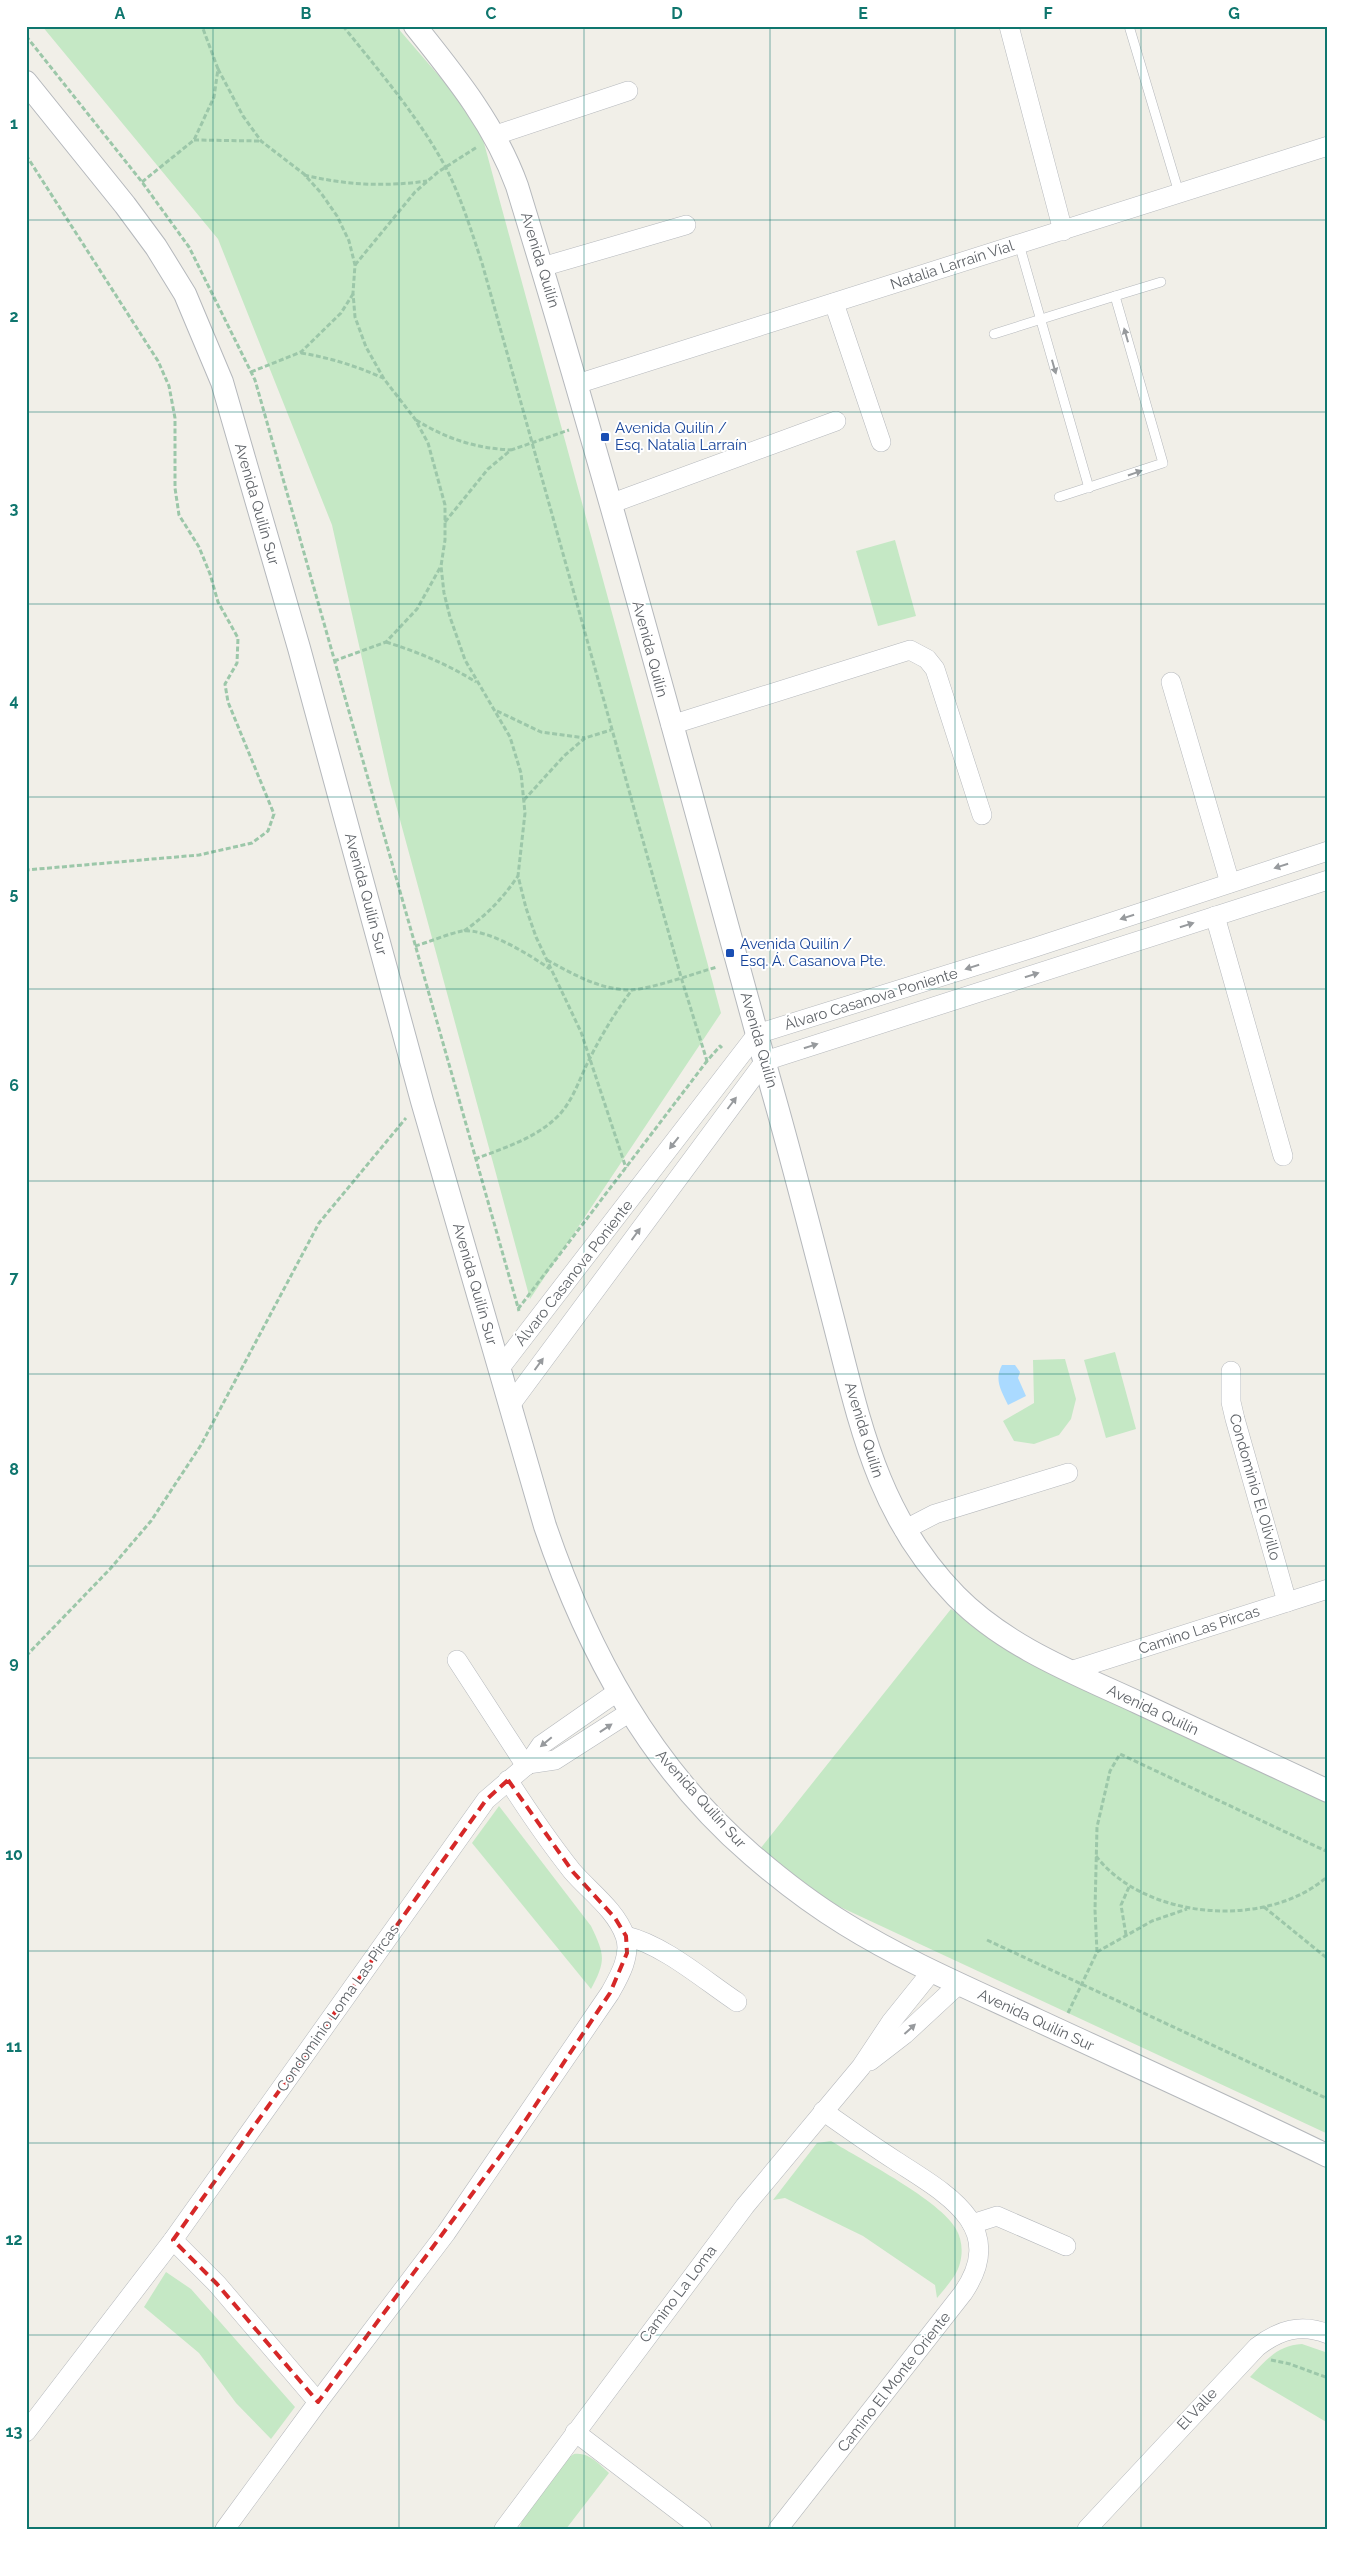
<svg xmlns="http://www.w3.org/2000/svg" width="1354" height="2555" viewBox="0 0 1354 2555" font-family="Raleway,sans-serif">
  <rect width="100%" height="100%" fill="#f1efe8"/>
  <g fill="#c5e8c5">
    <path d="M42,26H396L478,121L721,1013L530,1299L390,783L332,525L218,239Z"/>
    <path d="M895,540L916,616L878,626L856,551Z"/>
    <path d="M1115,1352L1136,1429L1106,1438L1084,1360Z"/>
    <path d="M1065,1359L1076,1399L1071,1419L1059,1435L1034,1444L1014,1441L1003,1421L1034,1403L1033,1360Z"/>
    <path d="M951,1609L982,1631L1052,1671L1328,1803V2134L808,1892L752,1859Z"/>
    <path d="M499,1806L591,1926C605,1955 606,1961 591,1989L472,1843Z"/>
    <path d="M831,2141C862,2160 941,2201 956,2229C962,2239 963,2252 960,2263C957,2276 945,2288 937,2298L935,2285L863,2236L785,2198L773,2200L817,2143Z"/>
    <path d="M166,2272L191,2289L295,2407L271,2439L236,2403L199,2353L144,2307Z"/>
    <path d="M1302,2344L1328,2353V2423L1250,2377C1266,2360 1278,2345 1302,2344Z"/>
    <path d="M574,2454C589,2452 599,2464 609,2473L566,2529H519L523,2519L568,2458Z"/>
  </g>
  <path fill="#aadaff" d="M1002,1365H1015L1020,1372L1018,1378L1026,1396L1008,1405C1001,1390 994,1380 1002,1365Z"/>
  <g fill="none" stroke-linecap="round" stroke-linejoin="round">
    <defs>
      <g id="service">
        <path d="M1129,26L1179,193"/>
        <path d="M1019,244L1089,488"/>
        <path d="M1115,296L1161,282"/>
        <path d="M994,334L1115,296L1163,463L1059,497"/>
      </g>
      <g id="minor">
        <path d="M1009,26L1063,231"/>
        <path d="M496,135L628,91"/>
        <path d="M542,267L686,225"/>
        <path d="M834,303L881,442"/>
        <path d="M577,384L1328,146"/>
        <path d="M610,504L836,421"/>
        <path d="M1171,682L1230,883"/>
        <path d="M671,725L910,650L927,659L935,669L982,815"/>
        <path d="M1215,916L1283,1156"/>
        <path d="M500,1368L757,1034L1036,947L1328,851"/>
        <path d="M1231,1371V1402L1235,1419L1287,1602"/>
        <path d="M511,1404L765,1061L1328,880"/>
        <path d="M904,1530L935,1514L1068,1473"/>
        <path d="M457,1660L526,1766"/>
        <path d="M1070,1671L1328,1589"/>
        <path d="M528,1764L555,1760L630,1712"/>
        <path d="M626,1936C664,1945 704,1980 737,2002"/>
        <path d="M870,2061L905,2034L959,1984"/>
        <path d="M972,2224L997,2216L1066,2246"/>
        <path d="M173,2240L217,2284L318,2402"/>
        <path d="M26,2432L173,2240L486,1800L528,1764L541,1745L617,1692"/>
        <path d="M575,2432L702,2529"/>
        <path d="M225,2529L318,2402L446,2233L610,1993C619,1977 632,1955 625,1936C616,1910 589,1891 572,1871C549,1842 528,1811 508,1780"/>
        <path d="M504,2529L745,2206L861,2067L891,2022L932,1971"/>
        <path d="M778,2529L963,2293C1009,2226 945,2193 896,2161C871,2145 847,2128 823,2111"/>
        <path d="M1087,2529L1257,2347C1279,2330 1301,2323 1328,2334"/>
      </g>
      <g id="tertiary">
        <path d="M415,26C455,76 495,125 517,186C609,485 689,787 772,1089C793,1163 812,1237 831,1311C859,1418 875,1513 956,1596C1005,1646 1074,1673 1137,1702C1200,1732 1264,1761 1328,1791"/>
        <path d="M26,82L125,205L156,247L185,294L222,382L299,648L422,1101L545,1526C588,1652 650,1767 752,1855C781,1880 812,1904 845,1924C906,1962 973,1990 1037,2020C1134,2065 1232,2109 1328,2156"/>
      </g>
    </defs>
    <use href="#service" stroke="#b5b8bc" stroke-width="10"/>
    <use href="#minor" stroke="#b5b8bc" stroke-width="20"/>
    <use href="#tertiary" stroke="#b5b8bc" stroke-width="24"/>
    <g stroke="#9cc7a9" stroke-width="3" stroke-dasharray="5 2.5" stroke-linecap="butt">
      <path d="M343,26C379,71 417,115 445,166C461,197 471,230 482,263L681,977L707,1061L720,1046L722,1048"/>
      <path d="M26,36L142,182L189,247L255,380L519,1311"/>
      <path d="M218,69L243,116L261,141L304,174L321,193L337,216L349,241L355,265L353,293L355,317L366,347L384,379L415,419L428,443L445,505V540L441,566L444,593L450,617L465,660L510,737L521,773L525,813L518,876L526,908L536,937L581,1032L626,1168"/>
      <path d="M194,140L261,141"/>
      <path d="M26,155L158,361L169,386L175,418V488L179,515L199,547L210,574L218,602L238,638L237,663L225,684L228,702L274,814L268,831L252,843L199,855L26,870"/>
      <path d="M304,175C346,185 384,187 427,181"/>
      <path d="M142,182L194,140L214,97L218,69L202,26"/>
      <path d="M355,265L415,192L438,172L477,147"/>
      <path d="M301,353C331,358 356,366 383,378"/>
      <path d="M251,372L301,352L341,313L353,294"/>
      <path d="M416,420C447,439 475,448 511,450"/>
      <path d="M445,522L488,469L511,450L569,430"/>
      <path d="M386,642C418,652 447,664 476,682"/>
      <path d="M334,661L386,642L417,609L441,566"/>
      <path d="M497,711L541,732L585,738"/>
      <path d="M524,800L564,756L585,738L611,730"/>
      <path d="M464,931C487,915 503,898 518,876"/>
      <path d="M415,946C430,942 447,934 462,931C487,928 530,955 550,969"/>
      <path d="M547,960C573,974 600,990 631,990C651,989 696,973 717,967"/>
      <path d="M475,1159C504,1148 537,1138 559,1115C574,1099 580,1077 590,1058C602,1034 616,1011 632,990"/>
      <path d="M518,1309L707,1061"/>
      <path d="M26,1656L110,1569L151,1521L201,1445L319,1223L406,1118"/>
      <path d="M1096,1856C1145,1920 1268,1930 1328,1876"/>
      <path d="M1264,1907L1328,1959"/>
      <path d="M1126,1935L1121,1905L1129,1887"/>
      <path d="M987,1940L1328,2099"/>
      <path d="M1097,1952L1152,1921L1187,1909"/>
      <path d="M1068,2013L1097,1952L1095,1910L1097,1827L1110,1771L1120,1754L1328,1852"/>
      <path d="M1271,2360L1290,2364L1328,2378"/>
    </g>
    <use href="#service" stroke="#fff" stroke-width="9"/>
    <use href="#minor" stroke="#fff" stroke-width="19"/>
    <use href="#tertiary" stroke="#fff" stroke-width="22"/>
  </g>
  <defs><path id="oneway-solid" d="M-6-.8H1V-3.2L6.5 0L1 3.2V.8H-6Z" transform="scale(1.25)"/></defs>
  <g fill="#979a9d">
    <use href="#oneway-solid" transform="translate(1126 335) rotate(-106)"/>
    <use href="#oneway-solid" transform="translate(1054 367) rotate(74)"/>
    <use href="#oneway-solid" transform="translate(1135 473) rotate(-19)"/>
    <use href="#oneway-solid" transform="translate(1281 866) rotate(162)"/>
    <use href="#oneway-solid" transform="translate(1127 917) rotate(162)"/>
    <use href="#oneway-solid" transform="translate(1187 925) rotate(-18)"/>
    <use href="#oneway-solid" transform="translate(972 967) rotate(163)"/>
    <use href="#oneway-solid" transform="translate(1032 975) rotate(-18)"/>
    <use href="#oneway-solid" transform="translate(811 1046) rotate(-18)"/>
    <use href="#oneway-solid" transform="translate(732 1103) rotate(-53)"/>
    <use href="#oneway-solid" transform="translate(674 1143) rotate(128)"/>
    <use href="#oneway-solid" transform="translate(636 1234) rotate(-54)"/>
    <use href="#oneway-solid" transform="translate(539 1364) rotate(-54)"/>
    <use href="#oneway-solid" transform="translate(606 1728) rotate(-34)"/>
    <use href="#oneway-solid" transform="translate(546 1742) rotate(140)"/>
    <use href="#oneway-solid" transform="translate(910 2029) rotate(-42)"/>
  </g>
  <path fill="none" stroke="#d62828" stroke-width="4" stroke-dasharray="10 6" stroke-linejoin="round" d="M508,1780L573,1872L615,1918L626,1936L627,1953L610,1993L515,2136L318,2402L217,2284L173,2240L486,1800Z"/>
  <path fill="none" stroke="#0f766e" stroke-width="1" stroke-opacity="0.55" d="M213,26V2529M399,26V2529M584,26V2529M770,26V2529M955,26V2529M1141,26V2529M26,220H1328M26,412H1328M26,604H1328M26,797H1328M26,989H1328M26,1181H1328M26,1374H1328M26,1566H1328M26,1758H1328M26,1951H1328M26,2143H1328M26,2335H1328"/>
  <g fill="#1a4fb4" stroke="#fff" stroke-width="2">
    <rect x="600" y="432" width="10" height="10" rx="2.5"/>
    <rect x="725" y="948" width="10" height="10" rx="2.5"/>
  </g>
  <g text-anchor="middle" dominant-baseline="central" stroke-width="4" stroke-linejoin="round" paint-order="stroke">
    <g font-size="15" fill="#5f6368" stroke="#fff">
      <text transform="translate(540 260) rotate(73)">Avenida Quilín</text>
      <text transform="translate(952 265) rotate(-18)">Natalia Larraín Vial</text>
      <text transform="translate(257 504) rotate(74)">Avenida Quilín Sur</text>
      <text transform="translate(650 649) rotate(75)">Avenida Quilín</text>
      <text transform="translate(366 894) rotate(75)">Avenida Quilín Sur</text>
      <text transform="translate(871 999) rotate(-17)">Álvaro Casanova Poniente</text>
      <text transform="translate(759 1040) rotate(74)">Avenida Quilín</text>
      <text transform="translate(574 1273) rotate(-52)">Álvaro Casanova Poniente</text>
      <text transform="translate(475 1284) rotate(74)">Avenida Quilín Sur</text>
      <text transform="translate(864 1430) rotate(73)">Avenida Quilín</text>
      <text transform="translate(1255 1487) rotate(74)">Condominio El Olivillo</text>
      <text transform="translate(1199 1630) rotate(-18)">Camino Las Pircas</text>
      <text transform="translate(1153 1710) rotate(25)">Avenida Quilín</text>
      <text transform="translate(701 1799) rotate(48)">Avenida Quilín Sur</text>
      <text transform="translate(338 2008) rotate(-55)">Condominio Loma Las Pircas</text>
      <text transform="translate(1036 2020) rotate(25)">Avenida Quilín Sur</text>
      <text transform="translate(678 2294) rotate(-53)">Camino La Loma</text>
      <text transform="translate(894 2382) rotate(-52)">Camino El Monte Oriente</text>
      <text transform="translate(1197 2409) rotate(-47)">El Valle</text>
    </g>
    <g font-size="15" fill="#164399" stroke="#fff" text-anchor="start">
      <text x="615" y="428">Avenida Quilín /<tspan x="615" dy="17">Esq. Natalia Larraín</tspan></text>
      <text x="740" y="944">Avenida Quilín /<tspan x="740" dy="17">Esq. Á. Casanova Pte.</tspan></text>
    </g>
  </g>
  <rect width="1354" height="2555" fill="none" stroke="#ffffff" stroke-width="55"/>
  <rect x="28" y="28" width="1298" height="2500" fill="none" stroke="#0f766e" stroke-width="2"/>
  <g font-size="16" text-anchor="middle" font-weight="bold" fill="#0f766e">
    <text x="120" y="19">A</text>
    <text x="306" y="19">B</text>
    <text x="491" y="19">C</text>
    <text x="677" y="19">D</text>
    <text x="863" y="19">E</text>
    <text x="1048" y="19">F</text>
    <text x="1234" y="19">G</text>
    <text x="14" y="129">1</text>
    <text x="14" y="322">2</text>
    <text x="14" y="514">3</text>
    <text x="14" y="706">4</text>
    <text x="14" y="899">5</text>
    <text x="14" y="1091">6</text>
    <text x="14" y="1283">7</text>
    <text x="14" y="1475">8</text>
    <text x="14" y="1668">9</text>
    <text x="14" y="1860">10</text>
    <text x="14" y="2052">11</text>
    <text x="14" y="2245">12</text>
    <text x="14" y="2437">13</text>
  </g>
</svg>
